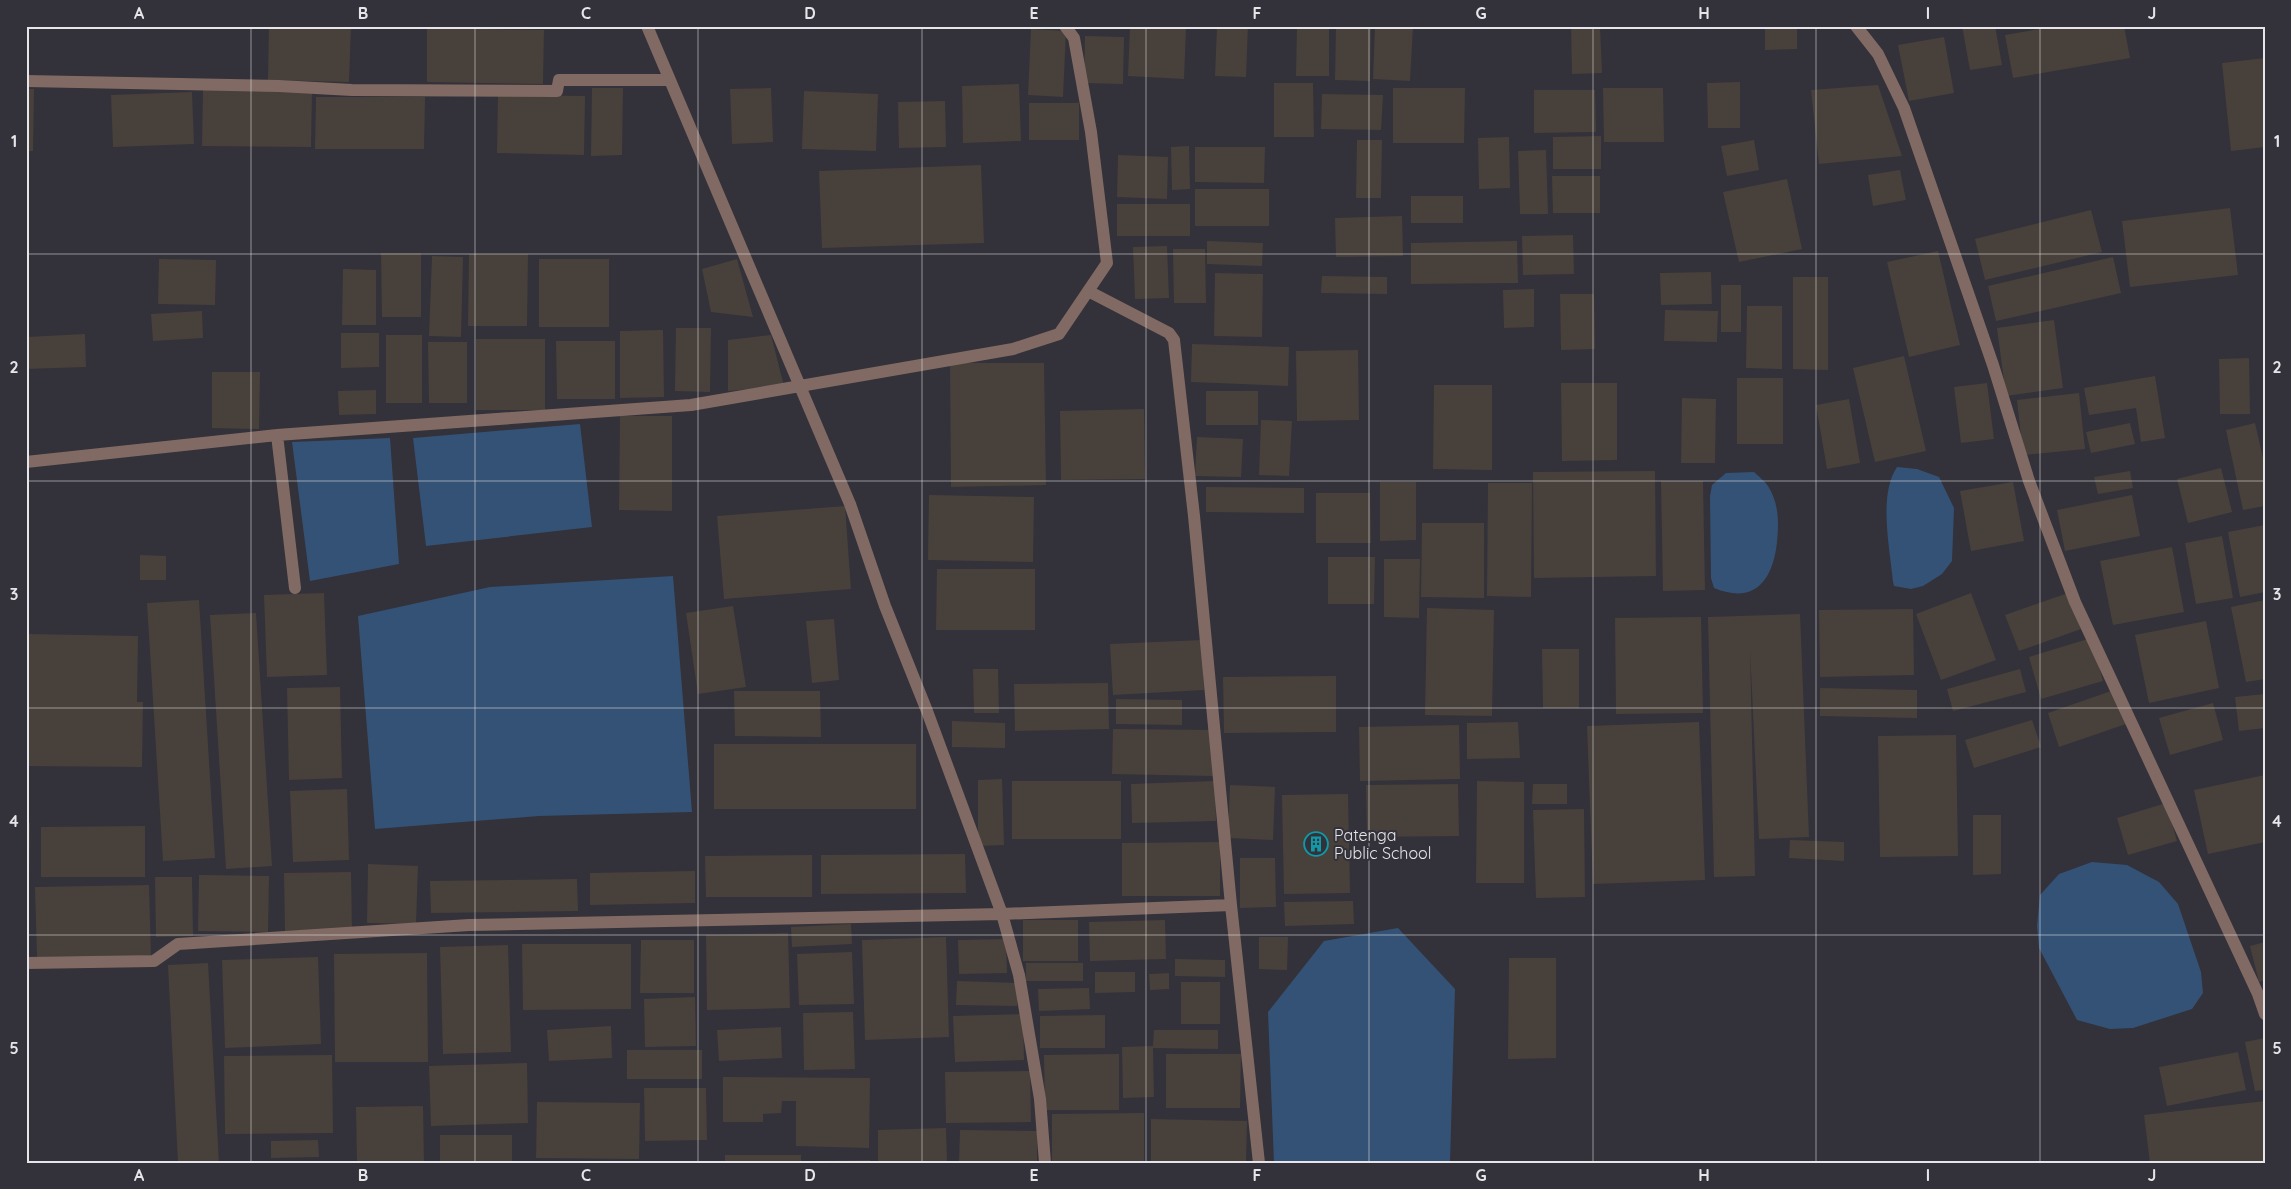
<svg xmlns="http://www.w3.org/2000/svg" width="2291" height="1189" viewBox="0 0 2291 1189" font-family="Quicksand,sans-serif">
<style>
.water{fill:#345275}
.building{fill:#48403b}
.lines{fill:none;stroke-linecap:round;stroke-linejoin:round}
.street{stroke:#816a63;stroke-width:12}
.grid{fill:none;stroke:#e6e5ea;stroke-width:1;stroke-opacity:0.55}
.labels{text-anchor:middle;stroke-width:4;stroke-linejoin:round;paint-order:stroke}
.poi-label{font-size:16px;fill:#e6e5ea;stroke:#333139;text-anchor:start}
.neatline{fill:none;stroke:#e6e5ea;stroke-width:2}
.grid-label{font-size:16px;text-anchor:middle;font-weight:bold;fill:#e6e5ea}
</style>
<rect width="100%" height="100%" fill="#333139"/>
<path class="water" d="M580,424L592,527L426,546L413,438Z
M390,438L399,564L310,581L292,442Z
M1897,467L1917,469L1939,477L1954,508L1952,561L1942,574L1923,586L1911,589L1894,586L1893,582C1890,549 1878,495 1897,467Z
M1754,472C1758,476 1765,481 1768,486C1779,503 1779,523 1777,542C1773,580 1755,605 1714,588L1711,578L1710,496L1712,485L1726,473Z
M673,576L692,812L539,816L375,829L358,616L490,587Z
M2092,862L2127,865L2159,882L2178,904L2201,972L2203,993L2192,1009L2133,1028L2110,1029L2077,1020L2039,948L2037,926L2040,895L2059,874Z
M1398,928L1455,989L1450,1163H1274L1268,1012L1324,941Z"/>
<path class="building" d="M269,26H351L349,82L268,80Z
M1130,26L1186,28L1184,79L1128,76Z
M1217,26H1248L1246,77L1215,76Z
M1297,26H1329V76H1296Z
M1336,26H1371L1370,81L1335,80Z
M1375,26H1413L1410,81L1373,79Z
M1571,26H1600L1602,73L1572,74Z
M1765,26H1797V49L1765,50Z
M1962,26H1995L2002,65L1970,70Z
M2057,26H2124L2130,58L2013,78L2005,35Z
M427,28L544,30L543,84L427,82Z
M1031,29L1066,31L1063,97L1028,95Z
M1085,36L1124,37L1123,84L1084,83Z
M1944,37L1954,93L1909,101L1898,45Z
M2265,58V147L2231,151L2222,63Z
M1740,82V128H1708L1707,83Z
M1274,83H1313L1314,137H1274Z
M1019,84L1021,141L963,143L962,86Z
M1878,85L1902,156L1819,164L1811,90Z
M203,88L312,90L311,147L202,146Z
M592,88H623L622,155L591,156Z
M771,88L773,142L732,144L730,89Z
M1393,88H1465L1464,143H1393Z
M1603,88H1663L1664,142H1604Z
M26,89H34L33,151H26Z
M1534,90H1595L1596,132L1534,133Z
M804,91L878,94L876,151L802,149Z
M192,92L194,144L113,147L111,95Z
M1322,94L1383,95L1381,130L1321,129Z
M498,95L585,96L584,155L497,153Z
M316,97H425L424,149H315Z
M945,101L946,147L899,148L898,102Z
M1029,103H1079V140H1029Z
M1601,136V169H1553V137Z
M1509,137L1510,188L1479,189L1478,138Z
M1357,140H1382L1381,198H1356Z
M1754,140L1759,170L1727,176L1721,146Z
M1189,146L1190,189L1172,190L1171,147Z
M1195,147H1265L1264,183L1195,182Z
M1546,150L1548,214H1520L1518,151Z
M1118,155L1168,157L1167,199L1117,197Z
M981,165L984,243L822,248L819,171Z
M1900,170L1906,200L1873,206L1868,175Z
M1552,176H1600V213H1553Z
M1787,179L1802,249L1739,262L1723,192Z
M1195,189H1269V226H1195Z
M1411,196H1463V223H1411Z
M1117,204H1190V236H1117Z
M2230,208L2238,275L2130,287L2122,221Z
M2091,210L2102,252L1985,280L1975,239Z
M1402,216L1403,256L1336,257L1335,218Z
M1573,235L1574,274L1523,275L1522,236Z
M1207,241L1263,243L1262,266L1207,264Z
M1517,241L1518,283L1411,284V243Z
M1167,246L1169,298L1135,299L1133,247Z
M1173,249H1205L1206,303H1174Z
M1938,251L1960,345L1909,357L1887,262Z
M381,253H421V317H382Z
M469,254H528L527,326H468Z
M432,256L463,257L461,337L429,336Z
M2113,257L2121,293L1996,321L1988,286Z
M159,259L216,260L215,305L158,304Z
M539,259H609V327H539Z
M737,259L753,317L711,312L702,269Z
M343,269L376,270V325H342Z
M1711,272L1712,304L1661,305L1660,273Z
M1215,273L1263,274L1262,337L1214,336Z
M1322,276L1387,277V294L1321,293Z
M1793,277H1828V370L1793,369Z
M1721,285H1741V332H1721Z
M1534,289V327L1504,328L1503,290Z
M1560,294H1594L1595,349L1561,350Z
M1747,306H1782V369L1746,368Z
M1665,310L1718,311L1717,342L1664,341Z
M202,311L203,338L153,341L151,314Z
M2054,320L2063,388L2006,396L1997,328Z
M676,328H711L710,392L675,391Z
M663,330L664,397L620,398V331Z
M341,333H379V367L341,368Z
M85,334L86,367L26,369V337Z
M386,335H422V403H386Z
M771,335L784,386L728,391V340Z
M476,339H545V410H476Z
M556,341H615V399H557Z
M428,342H467V403H429Z
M1192,344L1289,347L1288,386L1191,382Z
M1358,350L1359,420L1297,421L1296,351Z
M1904,356L1926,451L1875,462L1853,368Z
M2249,358L2250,414H2220L2219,359Z
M950,363H1044L1046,485L951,487Z
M212,372H260L259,429L212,428Z
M2155,376L2165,438L2141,442L2136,408L2089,415L2084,388Z
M1737,378H1783V444H1737Z
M1561,383H1617V460L1562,461Z
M1987,383L1994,439L1961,443L1954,387Z
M1434,385H1492V470L1433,469Z
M376,390V414L339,415L338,391Z
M1206,391H1258V425H1206Z
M2079,393L2085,449L2023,455L2017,400Z
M1682,398L1716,399L1715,463H1681Z
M1849,399L1860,463L1827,469L1816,405Z
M1144,409L1145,479L1061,480L1060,411Z
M620,416H672V511L619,510Z
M1261,420L1292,421L1289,476L1259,475Z
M2130,423L2135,444L2091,453L2086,432Z
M2255,423L2265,467V506L2243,510L2226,430Z
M1197,437L1243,439L1241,477L1195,476Z
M2221,468L2232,512L2188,523L2177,479Z
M1655,471L1656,576L1534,578L1533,472Z
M2130,471L2133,488L2098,494L2094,477Z
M1661,481H1703L1705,590L1663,591Z
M1380,482H1416V540L1380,541Z
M2013,482L2024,541L1971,551L1960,491Z
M1488,483H1532L1531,597L1487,596Z
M1206,487L1304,488V513L1206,512Z
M1316,493H1370L1371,543H1316Z
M929,495L1034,497L1033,562L928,560Z
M2132,495L2140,536L2065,551L2057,510Z
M845,506L851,589L724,599L717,516Z
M1422,523H1484V598L1421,597Z
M2265,525V592L2240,597L2228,532Z
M2222,536L2233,598L2196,604L2185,543Z
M2172,547L2184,612L2113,625L2100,561Z
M140,555L166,556V580H140Z
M1328,557H1375L1374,604H1328Z
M1384,559H1420L1419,618L1384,617Z
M937,569H1035V630H936Z
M324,593L327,675L267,677L264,595Z
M1971,593L1996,660L1941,680L1916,614Z
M2068,593L2081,629L2019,651L2005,615Z
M199,600L215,858L163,861L147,603Z
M2265,600V679L2246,682L2231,607Z
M733,606L746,687L698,694L686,613Z
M1427,608L1494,610L1492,716L1425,715Z
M1913,609L1914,675L1820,677L1819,610Z
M256,613L272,866L226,869L210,615Z
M1800,614L1809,837L1759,839L1750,649L1755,876L1714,877L1708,617Z
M1701,617L1703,713L1616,714L1615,618Z
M834,619L839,680L812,683L806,621Z
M2206,621L2219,688L2149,703L2135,635Z
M27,634L138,636L137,702H143L142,767L26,766Z
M2091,638L2103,681L2041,699L2029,657Z
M1202,640L1204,690L1113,695L1110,644Z
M1542,649H1579V708H1543Z
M973,669H998L999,713H974Z
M2020,669L2026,692L1953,711L1947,689Z
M1336,676V732L1224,733L1223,677Z
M1108,683L1109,729L1015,731L1014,684Z
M340,687L342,778L289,780L287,688Z
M1820,688L1917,690V718L1820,716Z
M2114,690L2126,724L2059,747L2048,713Z
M734,691H820L821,737L735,736Z
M2265,694V728L2239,731L2235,697Z
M1116,699L1182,700V725L1116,724Z
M2213,703L2223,740L2170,755L2159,718Z
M2032,720L2041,747L1974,768L1965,740Z
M952,721L1005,723V748L952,747Z
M1518,722L1520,758L1467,759V723Z
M1699,722L1705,880L1593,884L1587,726Z
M1459,725L1460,779L1360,781L1359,727Z
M1113,729L1213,730V776L1112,774Z
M1956,735L1958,856L1880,857L1878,736Z
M714,744H916V809H714Z
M2265,775V842L2208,854L2194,790Z
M1002,779L1004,845L978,846V780Z
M1012,781H1121V839H1012Z
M1215,781L1216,821L1132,823L1131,784Z
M1477,781L1524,782V883H1476Z
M1458,784L1459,836L1367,837L1366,785Z
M1533,784H1567V804H1532Z
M1230,785L1275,787L1273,840L1228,838Z
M347,789L349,860L293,862L290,791Z
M1348,794L1350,893L1284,894L1282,795Z
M2166,803L2177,841L2128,855L2117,818Z
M1584,809L1585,897L1536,898L1533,810Z
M1973,815H2001V874L1973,875Z
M26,823H30L29,885H26Z
M145,826V877H41V827Z
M1790,840L1844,842V861L1789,858Z
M1220,842V896H1122V843Z
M965,854L966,893L821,894V855Z
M812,855V897H706L705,856Z
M1240,858H1275L1276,907L1240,908Z
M368,864L418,866L416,924L367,923Z
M695,871V903L590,905V873Z
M351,872L352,929L285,931L284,873Z
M199,875L269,876L268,932L198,931Z
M155,877H192L193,936L156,937Z
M577,879L578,911L431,913L430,881Z
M149,885L151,955L37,957L35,887Z
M1353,901L1354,924L1285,926L1284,902Z
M1023,920H1078V961H1023Z
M1165,920L1166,959L1090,961L1089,922Z
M851,924L852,944L792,947L791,927Z
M788,933L790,1008L707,1010L706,935Z
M946,937L949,1037L865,1040L862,940Z
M1259,937H1288L1287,970L1259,969Z
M1006,939L1007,973L959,974L958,940Z
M641,940H694V993H640Z
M2265,942V980L2259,982L2250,946Z
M522,944H631V1009L523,1010Z
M508,945L511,1052L443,1054L440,947Z
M852,952L854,1004L799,1005L797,954Z
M427,953L428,1062H335L334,954Z
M318,957L321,1044L225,1048L222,960Z
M1509,958H1556V1058L1508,1059Z
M1175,959L1225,960V977L1175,976Z
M208,963L219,1163H178L168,965Z
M1026,963H1083V981H1026Z
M1095,972H1135V992L1095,993Z
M1169,973V989L1150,990L1149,974Z
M957,981L1018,983L1017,1006L956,1005Z
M1181,982H1220V1024H1181Z
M1089,988L1090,1009L1039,1011L1038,989Z
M695,997L696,1046L645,1047L644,999Z
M853,1012L855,1069L804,1070L803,1013Z
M1023,1014L1024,1060L955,1062L953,1016Z
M1105,1015V1048H1040V1016Z
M611,1026L612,1058L549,1061L547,1030Z
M781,1027L782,1058L719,1061L717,1030Z
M1154,1030H1218V1049L1153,1048L1154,1097L1123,1098L1122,1047L1153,1046Z
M2265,1038V1090L2255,1091L2245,1042Z
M627,1050H702V1079H627Z
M2238,1052L2246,1090L2167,1106L2159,1067Z
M1119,1054V1110H1045L1044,1055Z
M1166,1054H1241L1240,1108H1166Z
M332,1055L333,1133L225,1134L224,1056Z
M527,1063L528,1123L431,1126L429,1066Z
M1030,1071L1031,1122L946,1123L945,1072Z
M723,1077L870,1078L869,1148L796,1146V1101H782L781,1113L763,1114V1122H723Z
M644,1088H706L707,1140L645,1141Z
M2265,1101V1163H2150L2144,1115Z
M537,1102L640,1103L639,1159L536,1158Z
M423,1106L424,1163H357L356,1107Z
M1144,1113V1163H1052V1114Z
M1151,1119L1247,1121L1246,1163H1151Z
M946,1128L947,1163H878V1130Z
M960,1130L1037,1131V1163H959Z
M440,1135H512V1163H440Z
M318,1140L319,1157L271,1158V1141Z
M725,1155H801V1163H725Z
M870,1160V1163H808V1161Z"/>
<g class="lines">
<path class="street" d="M647,26L850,504L885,606L927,711L1002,914L1019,975L1040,1099L1045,1163
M1856,26L1878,54L1904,108L1993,365L2029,481L2075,602L2258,994L2265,1014
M26,81L279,86L352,90L557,91L559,80H670
M277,435L295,588
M26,462L277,435L691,405L1013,349L1059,334L1107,263L1091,132L1074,38L1065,26
M1231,905L1259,1163
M26,963L154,961L178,944L469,925L1002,914L1231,905L1194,516L1174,340L1169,333L1088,291"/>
</g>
<path class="grid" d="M251,26V1163M475,26V1163M698,26V1163M922,26V1163M1146,26V1163M1369,26V1163M1593,26V1163M1816,26V1163M2040,26V1163M26,254H2265M26,481H2265M26,708H2265M26,935H2265"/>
<defs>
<g id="building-ring" transform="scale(1.25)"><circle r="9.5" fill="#333139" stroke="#0f9aa8" stroke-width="1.5"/><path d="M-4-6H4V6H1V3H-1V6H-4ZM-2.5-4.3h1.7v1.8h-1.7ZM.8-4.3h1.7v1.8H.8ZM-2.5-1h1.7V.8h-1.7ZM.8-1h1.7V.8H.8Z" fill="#0f9aa8"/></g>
</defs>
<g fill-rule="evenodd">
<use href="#building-ring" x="1316" y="844"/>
</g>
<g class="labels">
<g class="poi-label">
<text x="1334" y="841">Patenga<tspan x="1334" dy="18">Public School</tspan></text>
</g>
</g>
<rect width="2291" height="1189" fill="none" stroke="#333139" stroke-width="55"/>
<rect x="28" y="28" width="2236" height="1134" class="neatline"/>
<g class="grid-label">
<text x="139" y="19">A</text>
<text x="363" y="19">B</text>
<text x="586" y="19">C</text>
<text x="810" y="19">D</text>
<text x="1034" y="19">E</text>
<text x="1257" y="19">F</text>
<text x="1481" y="19">G</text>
<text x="1704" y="19">H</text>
<text x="1928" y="19">I</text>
<text x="2152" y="19">J</text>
<text x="14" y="147">1</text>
<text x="2277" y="147">1</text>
<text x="14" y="373">2</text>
<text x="2277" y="373">2</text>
<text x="14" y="600">3</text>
<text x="2277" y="600">3</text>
<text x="14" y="827">4</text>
<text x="2277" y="827">4</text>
<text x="14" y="1054">5</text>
<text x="2277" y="1054">5</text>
<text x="139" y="1181">A</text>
<text x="363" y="1181">B</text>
<text x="586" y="1181">C</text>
<text x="810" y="1181">D</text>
<text x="1034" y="1181">E</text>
<text x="1257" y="1181">F</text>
<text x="1481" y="1181">G</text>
<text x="1704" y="1181">H</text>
<text x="1928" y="1181">I</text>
<text x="2152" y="1181">J</text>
</g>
</svg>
